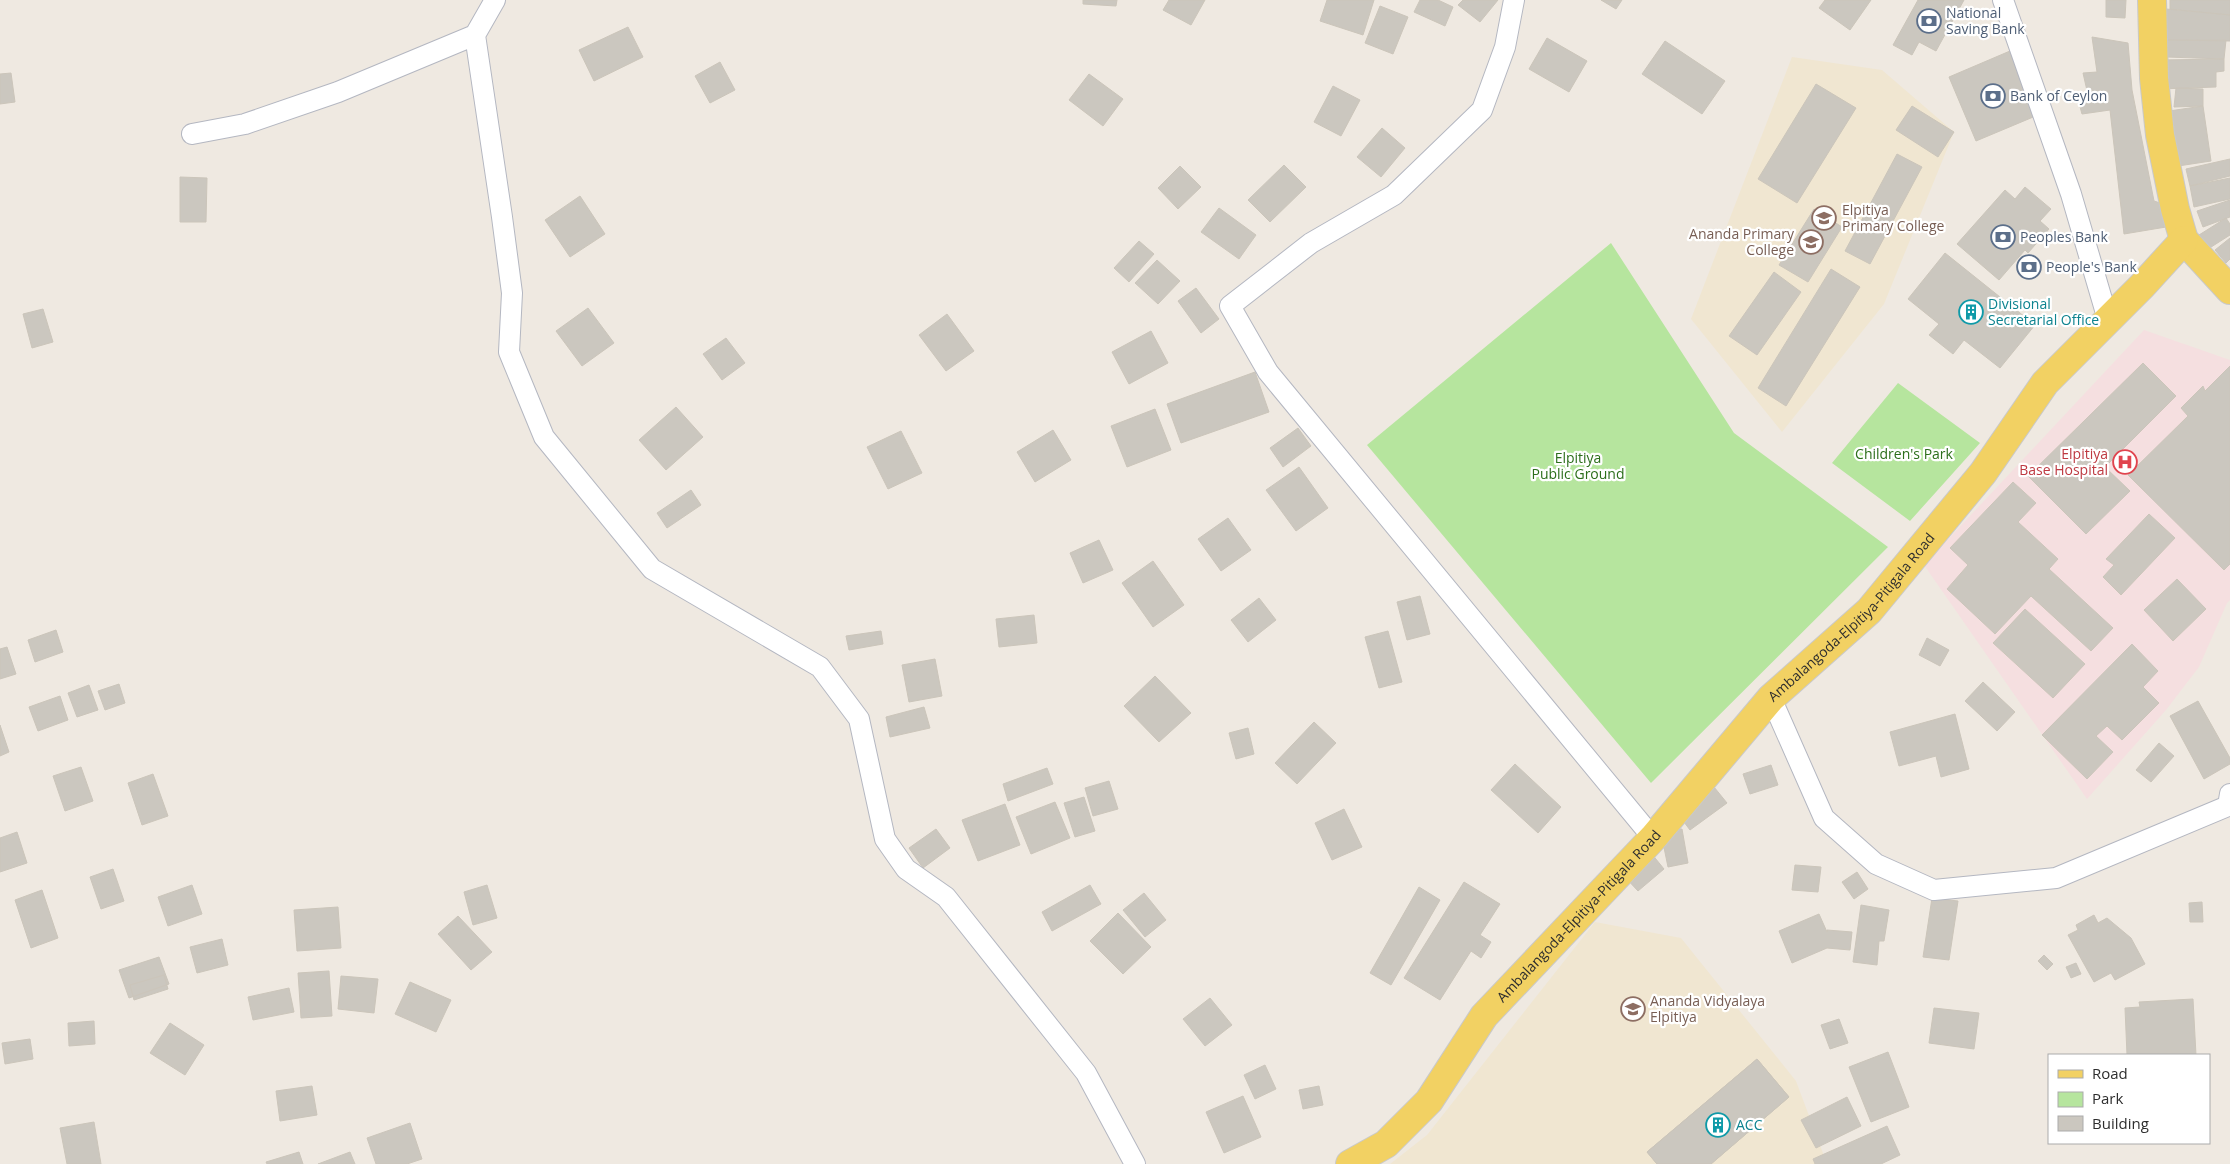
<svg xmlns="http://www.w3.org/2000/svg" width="2230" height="1164" viewBox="0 0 2230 1164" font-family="'Open Sans',sans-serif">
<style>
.education{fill:#f0e6d1}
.medical{fill:#f5dfe0}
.green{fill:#b6e59e}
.building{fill:#cbc7bf;stroke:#cbc5ba}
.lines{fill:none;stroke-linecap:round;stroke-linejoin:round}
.minor-casing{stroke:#b4b7c1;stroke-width:22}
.primary-casing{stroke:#c9c9c9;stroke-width:30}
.minor{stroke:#fff;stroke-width:20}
.primary{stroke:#f2d163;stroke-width:28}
.labels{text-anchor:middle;stroke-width:4.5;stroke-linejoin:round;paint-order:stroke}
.service-label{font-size:14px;fill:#4e5e75;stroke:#fff;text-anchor:start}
.education-label{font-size:14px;fill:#785e54;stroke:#fff;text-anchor:start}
.culture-label{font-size:14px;fill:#0d838f;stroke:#fff;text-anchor:start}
.park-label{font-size:14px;fill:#2c6e1b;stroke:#fff}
.health-label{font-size:14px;fill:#be3a42;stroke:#fff;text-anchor:end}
.street-label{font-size:14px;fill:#2e2e2e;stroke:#fff}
</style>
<rect width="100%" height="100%" fill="#efe9e1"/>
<path class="education" d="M1792,57L1882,70L1954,132L1884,304L1782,432L1691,319Z
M1595,922L1681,938L1796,1081L1827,1164H1390L1427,1135Z"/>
<path class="medical" d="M2144,330L2230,360V600L2227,603L2199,667L2166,710L2087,799L1924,565Z"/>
<path class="green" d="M1611,243L1734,433L1888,547L1651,783L1367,445Z
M1898,383L1980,443L1910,521L1832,463Z"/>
<path class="building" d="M1083,0H1117L1116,6L1083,4Z
M1169,0H1205L1191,25L1163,10Z
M1327,0H1374L1363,35L1320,21Z
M1420,0H1438L1453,7L1445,26L1414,12Z
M1463,0H1498L1480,22L1458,5Z
M1601,0H1622L1616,9Z
M1825,0H1871L1850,30L1819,8Z
M1918,0H1964L1936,51L1919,42L1912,55L1893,45Z
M2106,0H2126L2125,18L2106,17Z
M2170,0H2230V15L2170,9Z
M1380,6L1408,17L1393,54L1365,43Z
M2166,9L2230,15V41L2167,40Z
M628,27L643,57L594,81L579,50Z
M2092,37L2128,43L2132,90L2154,201L2160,203L2166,227L2124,234L2110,110L2082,114L2077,96L2088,95L2083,73L2097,72Z
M1547,38L1587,61L1569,92L1529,69Z
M2167,40H2226L2224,59L2167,57Z
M1665,41L1725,81L1702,114L1642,74Z
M2010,51L2038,115L1976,141L1949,77Z
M2224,59V71L2216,72V87L2159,89V60Z
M720,62L735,90L710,103L695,76Z
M11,73L15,102L0,104V74Z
M1089,74L1123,99L1103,126L1069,100Z
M1816,84L1856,108L1797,203L1758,179Z
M1333,86L1360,100L1341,136L1314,122Z
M2176,88L2203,89V106L2174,107Z
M1912,106L1954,132L1938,157L1896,130Z
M2203,106L2211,161L2178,166L2169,111Z
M1382,128L1405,148L1381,177L1357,157Z
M1897,154L1922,167L1870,264L1845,251Z
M2230,159V176L2190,186L2186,169Z
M1284,165L1306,187L1270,222L1248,200Z
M1180,166L1201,187L1178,209L1158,188Z
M180,177L207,178L206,222H180Z
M2230,178V199L2194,207L2190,186Z
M2025,187L2051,209L2040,221L2049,229L2028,253L2025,250L1999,280L1957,244L2005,190L2015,199Z
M580,196L605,234L570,257L545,220Z
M2230,200V217L2203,227L2197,211Z
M1219,208L1256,235L1239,259L1201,232Z
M1814,209L1842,227L1808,282L1779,265Z
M2226,218L2230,224V235L2208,249L2199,235Z
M2230,238V259L2226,263L2215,250Z
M1139,241L1154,254L1129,282L1114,268Z
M1945,253L2035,325L2000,368L1964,340L1953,354L1929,335L1939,324L1908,299Z
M1157,260L1180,281L1158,304L1135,283Z
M1831,269L1860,287L1786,406L1758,388Z
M1774,272L1801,292L1757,355L1729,336Z
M1196,288L1219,319L1201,333L1178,301Z
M588,308L614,343L582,366L556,331Z
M43,309L53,342L32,348L23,314Z
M947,314L974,351L946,371L919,335Z
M1151,331L1168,363L1129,384L1112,352Z
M726,338L745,363L722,380L703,354Z
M2143,363L2176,396L2105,467L2130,491L2086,534L2028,476Z
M2230,366V564L2224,570L2128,475L2188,416L2181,408L2203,386L2205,391Z
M1255,372L1269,412L1181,443L1167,404Z
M676,407L703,437L666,470L639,440Z
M1155,409L1171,450L1127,467L1111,426Z
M1298,428L1311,446L1283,467L1270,448Z
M1053,430L1071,460L1035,482L1017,452Z
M901,431L922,473L888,489L867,447Z
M1299,467L1328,508L1296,531L1266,490Z
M2013,482L2036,503L2018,522L2058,559L2049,569L2113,628L2091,651L2031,596L1995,634L1947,589L1968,565L1950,548Z
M691,490L701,505L667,528L657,513Z
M2149,514L2175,538L2121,595L2103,577L2114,565L2106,559Z
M1228,518L1251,550L1221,571L1198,539Z
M1099,540L1113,570L1083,583L1070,553Z
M1153,561L1184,605L1153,627L1122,583Z
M2177,579L2206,609L2173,641L2144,610Z
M1420,596L1430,634L1407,640L1397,602Z
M1259,598L1276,620L1248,642L1231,620Z
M2025,609L2085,664L2053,698L1993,643Z
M1034,615L1037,643L999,647L996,619Z
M56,630L63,652L35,662L28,640Z
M881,631L883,644L849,650L846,636Z
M1388,631L1402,682L1379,688L1365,637Z
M1927,638L1949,650L1940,666L1919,655Z
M2132,644L2158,671L2143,687L2159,703L2122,740L2107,726L2096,736L2113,752L2087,779L2042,735Z
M7,647L16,674L0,679V649Z
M935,659L942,696L909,702L902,665Z
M1155,676L1191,713L1159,742L1124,706Z
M1983,682L2015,712L1997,731L1965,701Z
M119,684L125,703L105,710L98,691Z
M89,685L98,710L77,717L68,693Z
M60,696L68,720L38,731L29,707Z
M2198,701L2230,758V764L2204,779L2170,716Z
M924,707L930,728L890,737L886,717Z
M1955,714L1969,769L1941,777L1936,756L1899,766L1890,732Z
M1314,722L1336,743L1297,784L1275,763Z
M0,725L9,752L0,756Z
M1248,728L1254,754L1236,759L1229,733Z
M2159,743L2174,756L2151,782L2136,770Z
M1515,764L1561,807L1538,833L1491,790Z
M1771,765L1778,785L1750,794L1743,774Z
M81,767L93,801L65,811L53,776Z
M1047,768L1053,784L1008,801L1003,784Z
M153,774L168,816L142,825L128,783Z
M1109,781L1118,809L1093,816L1085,788Z
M1714,787L1727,803L1690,830L1678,814Z
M1084,797L1095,831L1075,837L1064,803Z
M1055,802L1070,838L1031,854L1016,817Z
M1005,804L1020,845L978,861L962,820Z
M1344,809L1362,847L1332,860L1315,823Z
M936,829L950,848L923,868L909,848Z
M1682,829L1688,863L1668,867L1661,833Z
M17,832L27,863L0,872V838Z
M1651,853L1664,869L1638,891L1624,876Z
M1795,865L1821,867L1818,892L1792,890Z
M113,869L124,901L101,909L90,877Z
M1857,872L1868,889L1854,899L1842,882Z
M1464,882L1500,904L1480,935L1491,942L1481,958L1471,951L1440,1000L1404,978Z
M192,885L202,914L168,926L158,897Z
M487,885L497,918L473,925L464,892Z
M1090,885L1101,904L1052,931L1042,912Z
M1419,887L1440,900L1391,985L1370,973Z
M42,890L58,938L31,948L15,900Z
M1144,893L1166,920L1145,937L1123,910Z
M1932,898L1958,901L1949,960L1923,957Z
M2202,902L2203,922H2190L2189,903Z
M1861,905L1889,910L1884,941H1879L1877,965L1853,962Z
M338,907L341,948L297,951L294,910Z
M1118,913L1151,947L1123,974L1090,941Z
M1819,914L1827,932V930L1852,932L1850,950L1827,948L1792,963L1779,931Z
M2094,915L2098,923L2107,918L2131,938L2145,964L2115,980L2111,973L2094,982L2068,935L2078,930L2076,925Z
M458,916L492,952L471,970L438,934Z
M222,939L228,965L197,973L190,947Z
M2044,955L2053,964L2047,970L2038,961Z
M159,957L169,984L129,998L119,970Z
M2076,963L2081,974L2071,978L2066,967Z
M329,971L332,1016L301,1018L298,973Z
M164,975L168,989L134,1000L130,985Z
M341,976L378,979L374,1013L338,1009Z
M410,982L451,1000L436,1032L395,1014Z
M289,988L294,1012L253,1020L248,997Z
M1210,998L1232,1025L1205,1046L1183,1019Z
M2193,999L2196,1055H2127L2125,1008L2140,1007L2139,1002Z
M1934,1008L1979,1013L1974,1049L1929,1043Z
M1839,1019L1848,1043L1830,1049L1821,1025Z
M94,1021L95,1044L69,1046L68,1023Z
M170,1023L204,1045L185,1075L150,1053Z
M30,1039L33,1059L5,1064L2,1043Z
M1888,1052L1909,1107L1871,1122L1849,1067Z
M1757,1059L1789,1097L1711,1164H1657L1647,1152Z
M1757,1059L1789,1097L1711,1164H1657L1647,1152Z
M1265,1065L1276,1089L1255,1099L1244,1075Z
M312,1086L317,1115L280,1121L276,1091Z
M1319,1086L1323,1105L1303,1109L1299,1090Z
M1243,1096L1261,1137L1224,1153L1206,1112Z
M1847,1097L1861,1126L1816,1148L1801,1120Z
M94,1122L101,1164H67L60,1128Z
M410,1123L422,1159L407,1164H376L367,1138Z
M1887,1126L1900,1155L1881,1164H1815L1813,1159Z
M299,1152L303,1164H267L266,1162Z
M350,1152L355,1164H318Z"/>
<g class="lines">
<g class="minor-casing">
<path id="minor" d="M1514,0L1505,47L1482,110L1394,195L1311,243L1230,306L1268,372L1653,838
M2003,0L2071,194L2108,320
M475,35L502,217L512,293L509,352L544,437L652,569L820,667L859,719L885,839L906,869L946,897L1086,1073L1135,1164
M192,134L245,124L338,92L475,35L495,0
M1771,698L1824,818L1876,864L1934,890L2056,878L2228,806L2230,794"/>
</g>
<g class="primary-casing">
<g id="primary">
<path d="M2152,0L2154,78L2160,135L2175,209L2184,240L2230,290"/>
<path id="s1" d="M1350,1164L1386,1144L1429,1101L1484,1016L1653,838L1771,698L1869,611L1983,473L2045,383L2142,286L2184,240"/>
</g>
</g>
<use href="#minor" class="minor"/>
<use href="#primary" class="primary"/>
</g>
<defs>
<g id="bank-ring" transform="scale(1.25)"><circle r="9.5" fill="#fff" stroke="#5c6f8a" stroke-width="1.5"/><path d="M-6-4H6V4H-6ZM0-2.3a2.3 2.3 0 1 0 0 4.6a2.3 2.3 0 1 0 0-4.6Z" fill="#5c6f8a"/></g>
<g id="school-ring" transform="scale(1.25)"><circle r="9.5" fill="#fff" stroke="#8d6e63" stroke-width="1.5"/><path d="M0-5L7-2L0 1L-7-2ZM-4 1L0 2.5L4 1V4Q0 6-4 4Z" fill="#8d6e63"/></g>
<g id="building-ring" transform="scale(1.25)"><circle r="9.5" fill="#fff" stroke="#0f9aa8" stroke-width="1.5"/><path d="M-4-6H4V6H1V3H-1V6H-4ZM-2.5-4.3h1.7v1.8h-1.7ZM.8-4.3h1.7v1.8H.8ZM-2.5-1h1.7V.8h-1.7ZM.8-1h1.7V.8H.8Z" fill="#0f9aa8"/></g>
<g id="hospital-ring" transform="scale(1.25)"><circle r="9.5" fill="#fff" stroke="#e0444e" stroke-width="1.5"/><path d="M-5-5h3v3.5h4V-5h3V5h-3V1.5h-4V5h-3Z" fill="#e0444e"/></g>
</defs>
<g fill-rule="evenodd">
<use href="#bank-ring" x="1929" y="21"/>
<use href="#bank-ring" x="1993" y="96"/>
<use href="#school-ring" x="1824" y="218"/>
<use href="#bank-ring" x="2003" y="237"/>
<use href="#school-ring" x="1811" y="242"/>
<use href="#bank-ring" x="2029" y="267"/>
<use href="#building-ring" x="1971" y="312"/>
<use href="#hospital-ring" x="2125" y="462"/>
<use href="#school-ring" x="1633" y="1009"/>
<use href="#building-ring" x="1718" y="1125"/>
</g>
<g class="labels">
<g class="service-label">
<text x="1946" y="18">National<tspan x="1946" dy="16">Saving Bank</tspan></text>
<text x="2010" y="101">Bank of Ceylon</text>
<text x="2020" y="242">Peoples Bank</text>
<text x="2046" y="272">People's Bank</text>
</g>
<g class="education-label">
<text x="1842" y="215">Elpitiya<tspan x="1842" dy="16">Primary College</tspan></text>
<text x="1794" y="239" text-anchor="end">Ananda Primary<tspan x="1794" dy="16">College</tspan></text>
<text x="1650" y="1006">Ananda Vidyalaya<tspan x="1650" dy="16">Elpitiya</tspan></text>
</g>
<g class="culture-label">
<text x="1988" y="309">Divisional<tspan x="1988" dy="16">Secretarial Office</tspan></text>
<text x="1736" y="1130">ACC</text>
</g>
<g class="park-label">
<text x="1904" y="459">Children's Park</text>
<text x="1578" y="463">Elpitiya<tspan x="1578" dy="16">Public Ground</tspan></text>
</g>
<g class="health-label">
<text x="2108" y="459">Elpitiya<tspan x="2108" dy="16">Base Hospital</tspan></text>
</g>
<g class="street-label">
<text dy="5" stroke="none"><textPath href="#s1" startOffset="746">Ambalangoda-Elpitiya-Pitigala Road</textPath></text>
<text dy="5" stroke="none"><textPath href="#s1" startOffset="341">Ambalangoda-Elpitiya-Pitigala Road</textPath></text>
</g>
</g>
<rect x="2048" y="1054" width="162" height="90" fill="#ffffff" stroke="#ababab"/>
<rect x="2058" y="1070" width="25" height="8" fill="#f2d163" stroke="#ababab"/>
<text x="2092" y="1079" font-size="15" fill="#2e2e2e">Road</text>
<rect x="2058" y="1092" width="25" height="15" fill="#b6e59e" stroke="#ababab"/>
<text x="2092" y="1104" font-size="15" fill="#2e2e2e">Park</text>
<rect x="2058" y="1116" width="25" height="15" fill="#cbc7bf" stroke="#ababab"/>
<text x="2092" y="1129" font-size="15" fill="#2e2e2e">Building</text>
</svg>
